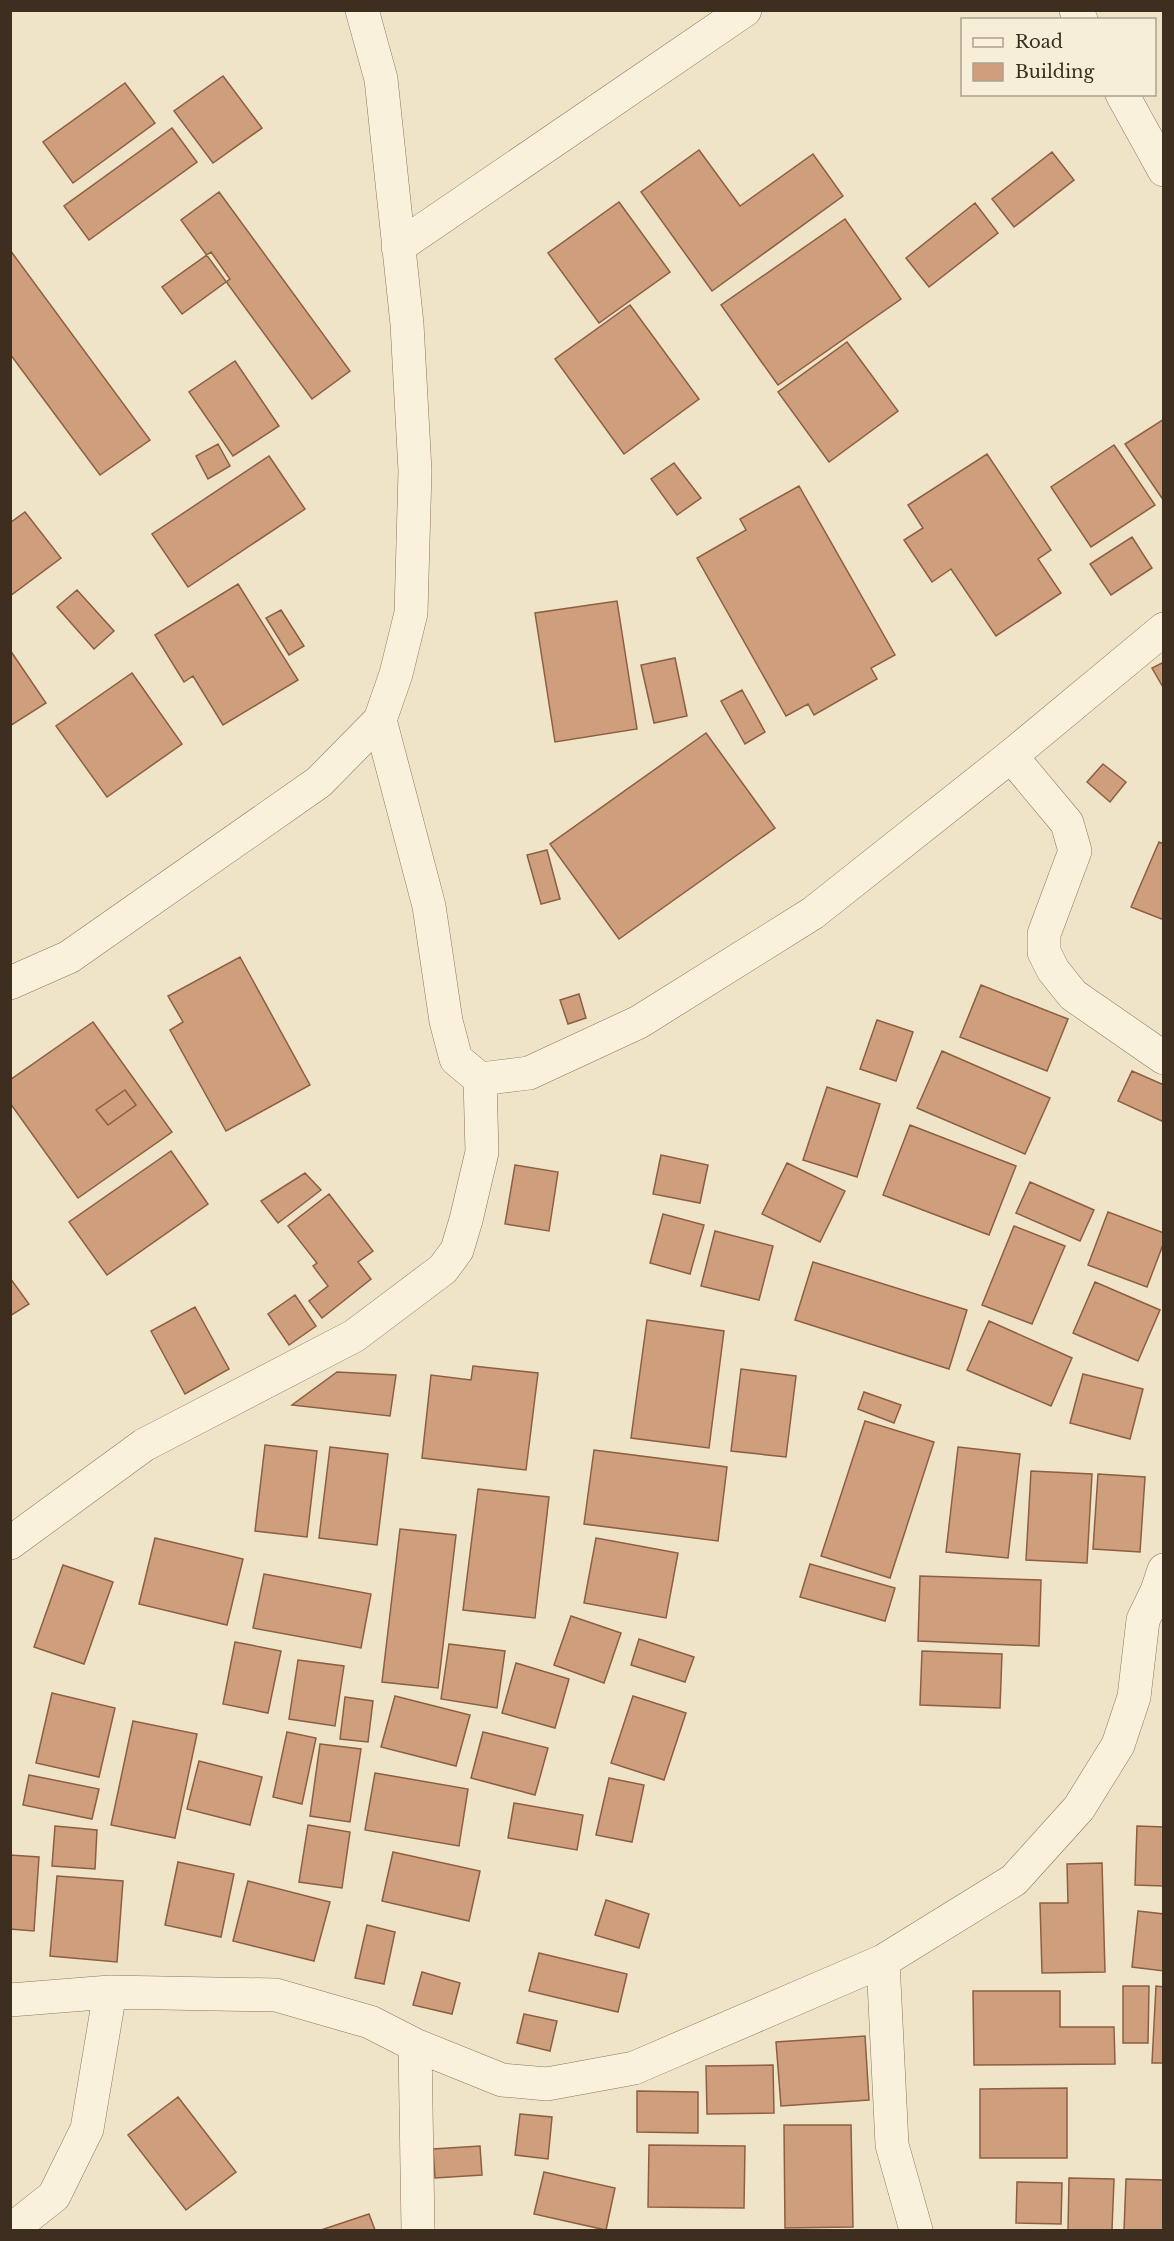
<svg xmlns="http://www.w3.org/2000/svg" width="1174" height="2241" viewBox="0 0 1174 2241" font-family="'Libre Baskerville',serif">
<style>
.building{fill:#cf9f7d;stroke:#8d5f41;stroke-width:1.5;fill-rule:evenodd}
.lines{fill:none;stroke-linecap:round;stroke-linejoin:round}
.street-casing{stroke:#8d765c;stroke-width:34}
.street{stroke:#faf1dc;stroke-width:33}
</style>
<rect width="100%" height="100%" fill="#f0e4c8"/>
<path class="building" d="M223,76L262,128L213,163L174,111Z
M125,83L155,123L73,183L43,142Z
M172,128L197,162L89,240L64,206Z
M699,150L740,206L813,154L843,196L712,291L641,192Z
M1052,152L1074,180L1014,227L992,199Z
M219,192L350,371L312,399L181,220Z
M619,202L670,272L599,323L548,253Z
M975,203L998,233L929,287L906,258Z
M845,219L901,299L778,385L721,305Z
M10,250L150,440L100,475L10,354Z
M211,252L230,279L182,314L162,287Z
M630,305L699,399L624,454L555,359Z
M847,342L898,411L829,462L778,392Z
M235,361L279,426L233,456L189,392Z
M1164,419V501L1125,444Z
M218,444L230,466L208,479L196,456Z
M1114,445L1155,505L1091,547L1051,487Z
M987,454L1051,550L1038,559L1061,593L996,636L951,569L932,582L904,540L923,528L908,505Z
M269,456L305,509L188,587L152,534Z
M674,463L701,498L677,515L651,479Z
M799,486L895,655L871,668L877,679L814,715L808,704L786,716L697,558L746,530L740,519Z
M25,512L61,558L10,596V523Z
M1132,537L1152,568L1111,595L1090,564Z
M238,584L298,680L223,725L193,676L184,682L155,635Z
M77,590L114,631L94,649L57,607Z
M617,601L637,729L555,742L535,613Z
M281,610L304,646L289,655L266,618Z
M10,650L46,703L10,726Z
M675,658L687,716L654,723L641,665Z
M1164,662V689L1152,668Z
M132,673L182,744L107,797L56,726Z
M742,690L765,732L745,744L721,701Z
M706,733L775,828L619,939L550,844Z
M1103,764L1126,782L1110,802L1087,782Z
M1159,842L1164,844V920L1131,907Z
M547,850L560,899L541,904L527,855Z
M240,957L310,1085L226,1131L170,1030L183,1022L168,996Z
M981,985L1068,1019L1047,1071L960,1037Z
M579,994L586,1018L568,1024L560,1000Z
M877,1020L913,1032L896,1081L860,1069Z
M93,1022L172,1132L78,1198L10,1103V1080ZM125,1090L136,1105L108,1125L96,1110Z
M942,1051L1050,1098L1025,1154L917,1108Z
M1132,1071L1164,1085V1122L1118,1101Z
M827,1087L880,1104L857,1177L803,1160Z
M125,1090L136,1105L108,1125L96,1110Z
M910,1125L1016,1166L989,1235L883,1195Z
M171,1151L208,1204L107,1275L69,1222Z
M661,1155L708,1165L700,1203L653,1194Z
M787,1163L845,1191L820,1242L762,1214Z
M515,1165L558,1172L549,1231L505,1224Z
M305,1173L321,1190L278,1223L261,1201Z
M1030,1182L1094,1210L1080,1241L1016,1213Z
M329,1194L373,1251L358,1262L371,1279L322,1318L309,1301L328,1286L313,1266L317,1263L288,1226Z
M1108,1212L1164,1233V1242L1147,1287L1088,1265Z
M663,1214L704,1225L690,1274L650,1263Z
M1014,1226L1065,1246L1032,1324L982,1305Z
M715,1231L773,1246L759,1300L701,1286Z
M813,1262L967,1310L949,1369L795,1320Z
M10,1278L29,1304L10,1316Z
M1095,1282L1160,1310L1138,1361L1073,1333Z
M295,1295L316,1326L289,1345L268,1314Z
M195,1307L229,1369L185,1394L151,1331Z
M647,1320L724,1331L709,1448L631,1438Z
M989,1321L1072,1358L1051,1406L967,1370Z
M473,1366L538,1373L526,1470L422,1458L431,1375L471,1380Z
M741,1369L796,1376L786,1457L731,1451Z
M337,1372L396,1375L390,1416L292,1405Z
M1083,1374L1143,1389L1130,1439L1070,1423Z
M864,1392L901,1405L894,1423L858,1409Z
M865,1421L934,1442L890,1578L821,1556Z
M265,1445L317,1451L307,1537L255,1531Z
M330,1447L388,1454L377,1545L319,1538Z
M958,1447L1020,1454L1008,1558L946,1552Z
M594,1450L727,1467L718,1541L584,1524Z
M1031,1471L1092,1474L1087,1563L1026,1560Z
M1098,1474L1145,1477L1140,1552L1093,1549Z
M478,1489L549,1497L535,1618L463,1610Z
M400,1529L456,1535L438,1688L382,1682Z
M155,1538L243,1559L227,1625L139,1604Z
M596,1538L678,1553L666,1618L584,1603Z
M810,1564L895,1588L885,1621L800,1597Z
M63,1565L113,1582L84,1664L34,1647Z
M264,1574L371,1594L361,1648L253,1628Z
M920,1576L1041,1580L1039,1646L918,1641Z
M571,1616L621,1633L604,1683L554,1665Z
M639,1639L694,1657L685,1682L631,1665Z
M235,1642L281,1651L268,1713L223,1704Z
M449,1644L505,1651L497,1708L441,1699Z
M922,1651L1002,1654L1000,1708L920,1705Z
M298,1660L344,1666L335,1726L289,1719Z
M516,1663L569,1679L555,1728L502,1713Z
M52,1693L115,1708L99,1777L36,1763Z
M395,1696L470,1715L456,1766L381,1747Z
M633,1696L686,1713L664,1780L611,1763Z
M345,1697L373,1701L368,1742L340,1739Z
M133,1721L197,1734L175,1838L111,1825Z
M287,1732L316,1738L302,1804L273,1797Z
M483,1732L548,1748L535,1795L471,1778Z
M320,1744L361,1749L350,1822L310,1816Z
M199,1761L262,1777L250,1825L187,1809Z
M375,1773L468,1789L459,1846L365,1830Z
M29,1775L99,1789L92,1819L23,1805Z
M609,1778L644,1785L632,1842L596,1835Z
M514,1803L583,1815L577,1850L508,1838Z
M308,1825L350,1832L342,1888L299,1882Z
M55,1826L97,1830L95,1869L52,1866Z
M1137,1826L1164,1827V1886L1135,1885Z
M393,1852L480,1871L469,1921L382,1901Z
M10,1855L39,1857L34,1931L10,1929Z
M178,1862L234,1874L221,1937L165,1925Z
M1102,1863L1105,1972L1042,1973L1040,1903H1068L1067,1864Z
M57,1876L123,1881L117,1962L50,1956Z
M248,1881L330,1902L314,1961L233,1941Z
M606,1900L649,1914L639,1948L595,1935Z
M1138,1911L1164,1914V1971L1132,1967Z
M367,1925L395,1932L384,1984L355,1978Z
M539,1953L627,1974L618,2012L529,1991Z
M422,1972L460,1983L452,2014L413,2005Z
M1123,1986H1149L1148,2043H1123Z
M1156,1986L1164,1987V2063H1152Z
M973,1991H1060V2027H1114L1115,2064L974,2065Z
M524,2014L557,2021L550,2051L517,2043Z
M865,2036L869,2100L781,2106L776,2042Z
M773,2065L774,2113L707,2114L706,2066Z
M1067,2088V2158H980V2089Z
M637,2091L698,2092V2133L637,2132Z
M178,2097L236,2172L186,2210L128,2135Z
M520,2114L552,2117L548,2159L515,2155Z
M784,2125H851L853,2227L785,2228Z
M649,2145L745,2146L744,2208L648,2207Z
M480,2146L482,2175L435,2178L433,2149Z
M544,2172L615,2188L606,2230L534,2214Z
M1069,2178L1114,2179L1112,2230H1068Z
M1126,2179L1164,2180V2230H1124Z
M1017,2182L1062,2183L1061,2224L1016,2223Z
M369,2214L375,2230H321Z"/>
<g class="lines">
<g class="street-casing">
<path id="street" d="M1076,10L1081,20
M1122,94L1164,170
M398,247L745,10
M380,720L429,906L446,1021L456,1059L480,1079L529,1073L639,1022L813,913L1011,756L1164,629
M1011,756L1067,823L1075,851L1044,934V952L1053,970L1073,995L1164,1058
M10,983L69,957L319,782L380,720L396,674L411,613L415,471L407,324L381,79L362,10
M10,1543L144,1445L354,1336L443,1269L457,1250L466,1220L482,1152L480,1079
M883,1961L892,2145L916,2230
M10,2000L110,1992L276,1995L370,2022L415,2045L502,2080L547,2084L634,2068L883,1961L1014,1880L1079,1808L1118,1745L1134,1697L1143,1620L1157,1591L1164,1570
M415,2045L418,2230
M11,2230L54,2196L87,2129L110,1992"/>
</g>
<use href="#street" class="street"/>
</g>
<rect width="1174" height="2241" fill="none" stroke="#3d2e20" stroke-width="24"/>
<rect x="961" y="18" width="195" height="78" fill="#f7eed8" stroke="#ada18e" stroke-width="1.5"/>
<rect x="973" y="38" width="30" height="9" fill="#faf1dc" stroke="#ada18e" stroke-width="1.5"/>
<text x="1015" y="48" font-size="18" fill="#3d2e20">Road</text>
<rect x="973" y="63" width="30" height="18" fill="#cf9f7d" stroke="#ada18e" stroke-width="1.5"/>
<text x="1015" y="78" font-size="18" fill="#3d2e20">Building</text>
</svg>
